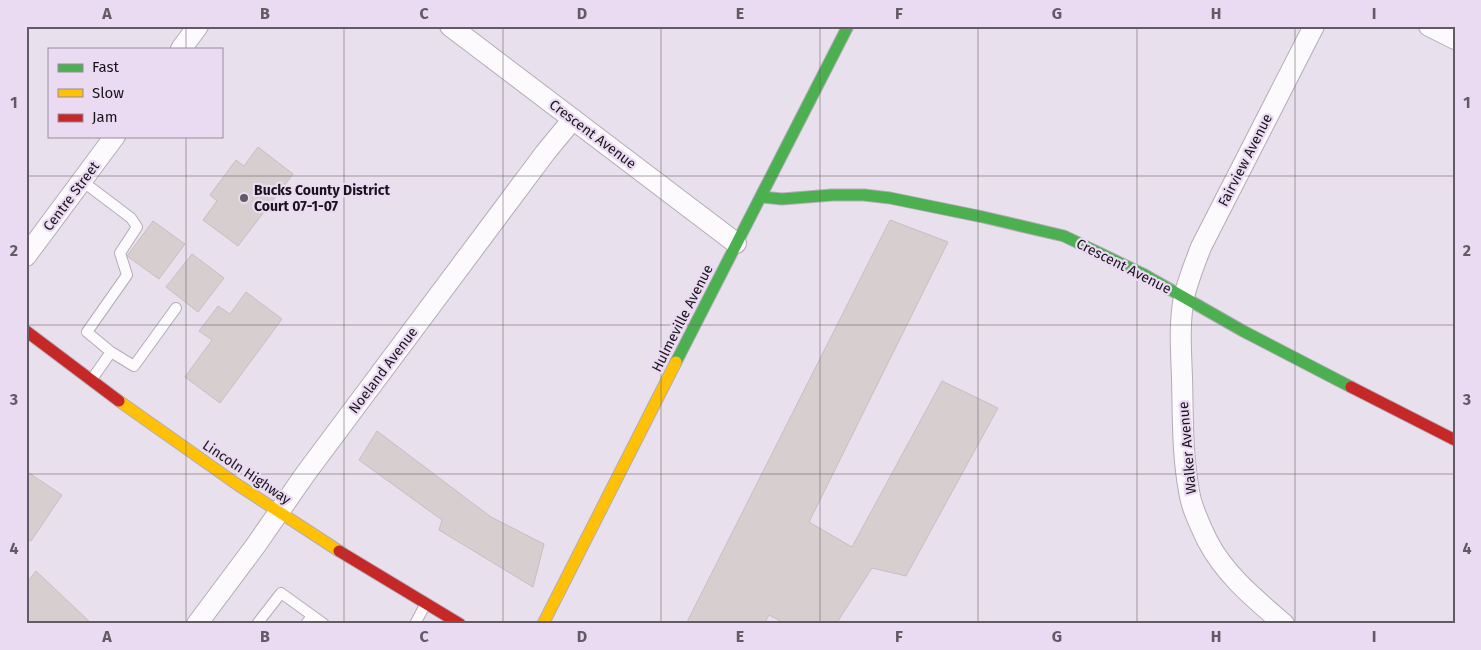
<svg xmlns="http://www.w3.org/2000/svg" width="1481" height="650" viewBox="0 0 1481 650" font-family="'Fira Sans',sans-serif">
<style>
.building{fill:#d7ced0;stroke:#c6bec1}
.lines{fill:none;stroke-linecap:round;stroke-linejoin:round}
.lane-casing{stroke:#b3acb7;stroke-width:12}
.street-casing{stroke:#b3acb7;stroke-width:22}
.fast-casing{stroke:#b3acb7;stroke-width:13}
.slow-casing{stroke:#b3acb7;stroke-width:13}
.jam-casing{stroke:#b3acb7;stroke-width:13}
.lane{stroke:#fcfafc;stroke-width:10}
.street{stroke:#fcfafc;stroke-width:20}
.fast{stroke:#4caf50;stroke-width:11}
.slow{stroke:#ffc107;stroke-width:11}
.jam{stroke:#c62828;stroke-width:11}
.grid{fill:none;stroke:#625b65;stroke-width:1;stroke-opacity:0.55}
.poi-dot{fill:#625b65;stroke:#ebdbf2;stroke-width:2}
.labels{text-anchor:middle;stroke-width:4.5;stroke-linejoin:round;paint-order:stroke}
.street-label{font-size:14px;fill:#19141c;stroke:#ebdbf2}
.poi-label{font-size:14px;font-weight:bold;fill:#19141c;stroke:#ebdbf2;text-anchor:start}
.neatline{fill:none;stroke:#625b65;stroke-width:2}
.grid-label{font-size:16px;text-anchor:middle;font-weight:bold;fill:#625b65}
</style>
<rect width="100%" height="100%" fill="#e9e0ed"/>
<path class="building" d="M258,147L293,174L238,246L203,220L217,201L210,195L236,160L244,166Z
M890,220L948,242L809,522L852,547L942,381L998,408L906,576L872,568L836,624H786L769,615L764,624H686Z
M153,221L185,244L159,279L127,256Z
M192,254L224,278L198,312L166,287Z
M246,292L282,319L220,403L185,377L212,340L199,331L218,306L230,314Z
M377,431L491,517L544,544L533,587L439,530L442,520L359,460Z
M26,471L62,495L31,541L26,538Z
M36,571L92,624H26V584Z"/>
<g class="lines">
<g class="lane-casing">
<path id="lane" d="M82,181L131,218L137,227L120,253L127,275L87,332L111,352L92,379
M111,352L134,366L176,308
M257,624L281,593L324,624
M306,624L312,616
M415,624L425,605"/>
</g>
<g class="street-casing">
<path id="street" d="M450,26L736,243
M1429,26L1455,39
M181,49L198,26
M26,256L115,136
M197,624L256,545L306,473L545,153L573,119
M1284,624C1255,599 1225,575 1207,540C1200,525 1191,507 1189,491C1182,453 1183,415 1182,377C1181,351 1179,323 1184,297C1188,280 1195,263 1201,247L1314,26"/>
</g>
<g class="fast-casing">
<path id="fast" d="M761,197L782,199L832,195H864L890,198L983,217L1064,236L1143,274L1243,331L1351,387
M676,362L848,26"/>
</g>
<g class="slow-casing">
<path id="slow" d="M119,401L238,485L339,551
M543,624L676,362"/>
</g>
<g class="jam-casing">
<path id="jam" d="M26,331L119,401
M1351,387L1455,440
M339,551L460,624"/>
</g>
<use href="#lane" class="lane"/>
<use href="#street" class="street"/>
<use href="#fast" class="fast"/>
<use href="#slow" class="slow"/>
<use href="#jam" class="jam"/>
</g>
<path class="grid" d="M186,26V49M344,26V624M503,26V624M661,26V624M820,26V624M978,26V624M1137,26V624M1295,26V624M186,136V624M26,176H1455M26,325H1455M26,474H1455"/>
<circle class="poi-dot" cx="244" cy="198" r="5"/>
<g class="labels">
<g class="street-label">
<text transform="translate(593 134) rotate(37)" y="5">Crescent Avenue</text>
<text transform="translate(1245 160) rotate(-63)" y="5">Fairview Avenue</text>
<text transform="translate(71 196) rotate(-53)" y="5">Centre Street</text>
<text transform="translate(1124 266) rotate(27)" y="5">Crescent Avenue</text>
<text transform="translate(682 318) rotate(-63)" y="5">Hulmeville Avenue</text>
<text transform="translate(383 370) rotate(-53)" y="5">Noeland Avenue</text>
<text transform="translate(1187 448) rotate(-95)" y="5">Walker Avenue</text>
<text transform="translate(247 472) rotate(34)" y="5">Lincoln Highway</text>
</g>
<g class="poi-label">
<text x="254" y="195">Bucks County District<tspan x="254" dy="16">Court 07-1-07</tspan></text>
</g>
</g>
<rect width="1481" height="650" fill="none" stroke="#ebdbf2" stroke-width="55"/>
<rect x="48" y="48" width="175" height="90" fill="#ebdbf2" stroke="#978b9c"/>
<rect x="58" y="64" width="25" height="8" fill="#4caf50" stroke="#978b9c"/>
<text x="92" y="72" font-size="15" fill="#19141c">Fast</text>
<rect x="58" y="89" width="25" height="8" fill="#ffc107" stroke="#978b9c"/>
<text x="92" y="98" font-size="15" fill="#19141c">Slow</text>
<rect x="58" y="114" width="25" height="8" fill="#c62828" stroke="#978b9c"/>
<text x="92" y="122" font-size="15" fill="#19141c">Jam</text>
<rect x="28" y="28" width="1426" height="594" class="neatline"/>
<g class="grid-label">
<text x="107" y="19">A</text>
<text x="265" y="19">B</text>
<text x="424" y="19">C</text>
<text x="582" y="19">D</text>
<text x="740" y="19">E</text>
<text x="899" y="19">F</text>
<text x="1057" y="19">G</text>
<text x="1216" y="19">H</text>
<text x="1374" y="19">I</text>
<text x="14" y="108">1</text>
<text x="1467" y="108">1</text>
<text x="14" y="256">2</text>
<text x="1467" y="256">2</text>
<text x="14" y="405">3</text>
<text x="1467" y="405">3</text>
<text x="14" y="554">4</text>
<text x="1467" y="554">4</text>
<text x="107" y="642">A</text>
<text x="265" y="642">B</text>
<text x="424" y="642">C</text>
<text x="582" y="642">D</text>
<text x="740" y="642">E</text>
<text x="899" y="642">F</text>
<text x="1057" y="642">G</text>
<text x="1216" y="642">H</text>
<text x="1374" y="642">I</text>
</g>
</svg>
